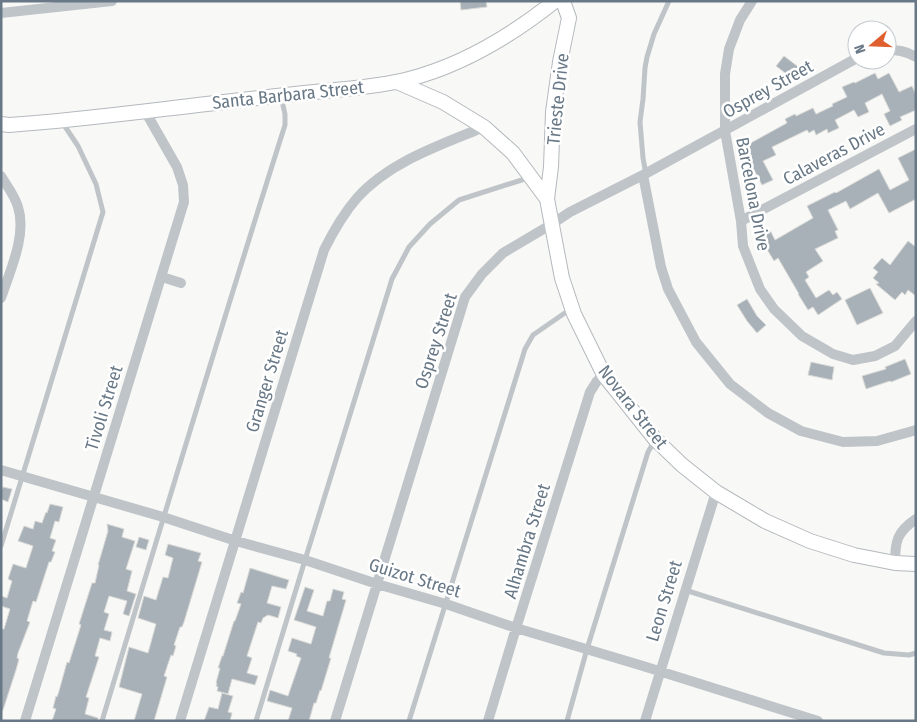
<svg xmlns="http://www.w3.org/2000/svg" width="917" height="722" viewBox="0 0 917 722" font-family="'Fira Sans Condensed',sans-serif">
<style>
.building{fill:#a8b1b7;stroke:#dadad8}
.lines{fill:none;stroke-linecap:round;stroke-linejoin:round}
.secondary-casing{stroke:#b4b9be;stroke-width:16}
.lane{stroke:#bfc4c8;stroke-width:5}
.street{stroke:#bfc4c8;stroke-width:10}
.secondary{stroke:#fff;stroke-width:14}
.labels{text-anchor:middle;stroke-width:5;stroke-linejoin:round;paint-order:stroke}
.street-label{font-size:18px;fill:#687886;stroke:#fff}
</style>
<rect width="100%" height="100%" fill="#f8f8f6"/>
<path class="building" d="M460,1H486L487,7L461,10Z
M784,56L801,69L793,79L776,66Z
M875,73L878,79L889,73L899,92L912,86L916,95V110L900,117L902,120L890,126L884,114L890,111L882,94L865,103L869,112L858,117L854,110L835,120L839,128L828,133L827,129L816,135L814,130L809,133L807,130L772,147L776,155L763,161L773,180L762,185L745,153L750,151L747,145L787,123L785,119L795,114L796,116L813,108L816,114L833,106L832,104L847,97L842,87L854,82L855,83Z
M916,149V199L889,213L878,193L850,209L846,201L828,210L838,230L835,231L838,238L815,249L823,261L806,272L809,277L805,280L816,298L829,290L833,295L837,292L842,299L818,315L813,307L808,310L798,294H799L778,258L774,261L759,236L770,230L775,240L813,218L807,206L835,192L836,193L879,169L890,190L909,180L898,158Z
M908,241L916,247V296L908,290L905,295L902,292L895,300L876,284L879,283L873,278L878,272L873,268L882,258L890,265Z
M870,288L883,313L857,325L845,300Z
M747,299L757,316L766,325L757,333L747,321L737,305Z
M905,359L911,374L891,382L890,381L866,389L862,376L886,369L885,367Z
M811,362L834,367L832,380L808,375Z
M3,487L12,489L8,502L1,499V491Z
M50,504L63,507L59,522L55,521L50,538L56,540L52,551L55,552L51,562H49L36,602L33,601L27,621L30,622L18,653L17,658L19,659L16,670L3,710H1V629H4L10,609L1,606V596L7,598L12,581L8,579L13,564L26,568L33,546L18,541L24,526L33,529L35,521L42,523L46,512L47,513Z
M107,524L124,529L122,537L135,541L126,569L132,571L127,591L136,594L129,616L123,614L127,601L109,596L104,612L109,614L104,630L112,632L110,641L100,638L95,656L99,657L86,697L89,698L85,714L98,718V721H52L56,709L53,708L56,696L57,697L59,691L67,662L69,663L81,625L79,624L92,583H95L99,565H98L108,531Z
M139,537L149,540L146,550L136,547Z
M168,544L201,553L198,561L202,562L184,622L182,627H180L174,645L176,646L173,656L171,655L164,676L167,677L154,721H134L142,694L119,687L129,647L148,653L156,624L138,618L144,596L156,600L163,577L168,578L173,558L165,555Z
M250,568L289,580L286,589L272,586L267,603L281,607L278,618L268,615L263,618L261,623L258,622L247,656L252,658L247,673L258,676L255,685L232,679L228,694L217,691L218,687L216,686L217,684L216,683L220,668H218L222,656H223L234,621H235L241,604L237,603L241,592L243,593Z
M305,587L314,590L307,611L323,616L327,601H330L333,589L344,592L342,599L346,600L331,651L329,658H331L321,691L320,690L316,703H314L309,721H288L292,708L267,701L270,690L288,696L301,658L296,656L297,654L288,651L292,638L311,644L316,627L294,620Z
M222,693L233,696L228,712L232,713L230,721H204L209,707L218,709Z"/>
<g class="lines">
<g class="secondary-casing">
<path id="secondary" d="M397,82L443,102L484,127L513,153L547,199L562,278L574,314L604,375L655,439L682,465L716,492L765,521L810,541L854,555L895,563L916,564
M1,124L9,125C81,120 153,110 224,102C258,98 292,94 326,91C354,88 382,86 409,79C463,65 511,36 555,1
M547,199L551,167L553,112L560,62L569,18L563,1"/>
</g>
<path class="lane" d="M646,174L643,158L640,122L643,99L645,68L647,57L654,34L669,1
M1,546L103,212L96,184L78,146L62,122
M685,590L884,653L909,655L916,653
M102,721C162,522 222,323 285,125V114L281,97
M256,721L305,560L392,279L409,247L430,224L459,200L528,178
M409,721L525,349L533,335L572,308
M567,721L587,649L648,452L655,440"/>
<path class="street" d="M752,1L740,20L729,49L725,74V131L741,221L743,246L760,289L774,309L802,336L833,354L853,360L875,356L895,346L916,321
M1,13L112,1
M887,50C898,50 906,51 916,57
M643,175L661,267L668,289L696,342L730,384L768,413L801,431L843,442L877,441L916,430
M1,176C7,186 15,196 18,207C27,235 10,271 1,298
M741,221L916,129
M162,277L181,283
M1,470L163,517L236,541L305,560L377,584L446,604L516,628L643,666L818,721
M895,563C895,541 897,532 916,519
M25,721L184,202L183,185L177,167L145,111
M180,721L324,250C333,232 343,214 357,198C389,162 440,145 484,127
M335,721L465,297L482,274L503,253L552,224L570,212L643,175L857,58
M488,721L513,638L590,392L597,381L604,375
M645,721L716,492"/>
<use href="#secondary" class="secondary"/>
</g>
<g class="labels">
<g class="street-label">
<text transform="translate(768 89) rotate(-29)" y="6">Osprey Street</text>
<text transform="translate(288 95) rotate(-6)" y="6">Santa Barbara Street</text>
<text transform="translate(558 99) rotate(-84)" y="6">Trieste Drive</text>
<text transform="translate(834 154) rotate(-28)" y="6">Calaveras Drive</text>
<text transform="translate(753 194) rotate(79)" y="6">Barcelona Drive</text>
<text transform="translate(436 341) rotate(-72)" y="6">Osprey Street</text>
<text transform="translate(267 381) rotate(-73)" y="6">Granger Street</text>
<text transform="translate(633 407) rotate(52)" y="6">Novara Street</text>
<text transform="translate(104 408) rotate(-73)" y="6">Tivoli Street</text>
<text transform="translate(527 541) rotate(-73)" y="6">Alhambra Street</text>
<text transform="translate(415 578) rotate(17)" y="6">Guizot Street</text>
<text transform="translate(664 601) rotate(-73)" y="6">Leon Street</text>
</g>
</g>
<rect width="917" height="722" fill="none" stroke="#687886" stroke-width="5"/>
<g transform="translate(872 45) rotate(251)"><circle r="24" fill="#ffffff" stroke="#c3c9cf"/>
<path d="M0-4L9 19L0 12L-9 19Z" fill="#df5f2f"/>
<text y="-8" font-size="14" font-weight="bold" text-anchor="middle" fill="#687886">N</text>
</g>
</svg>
